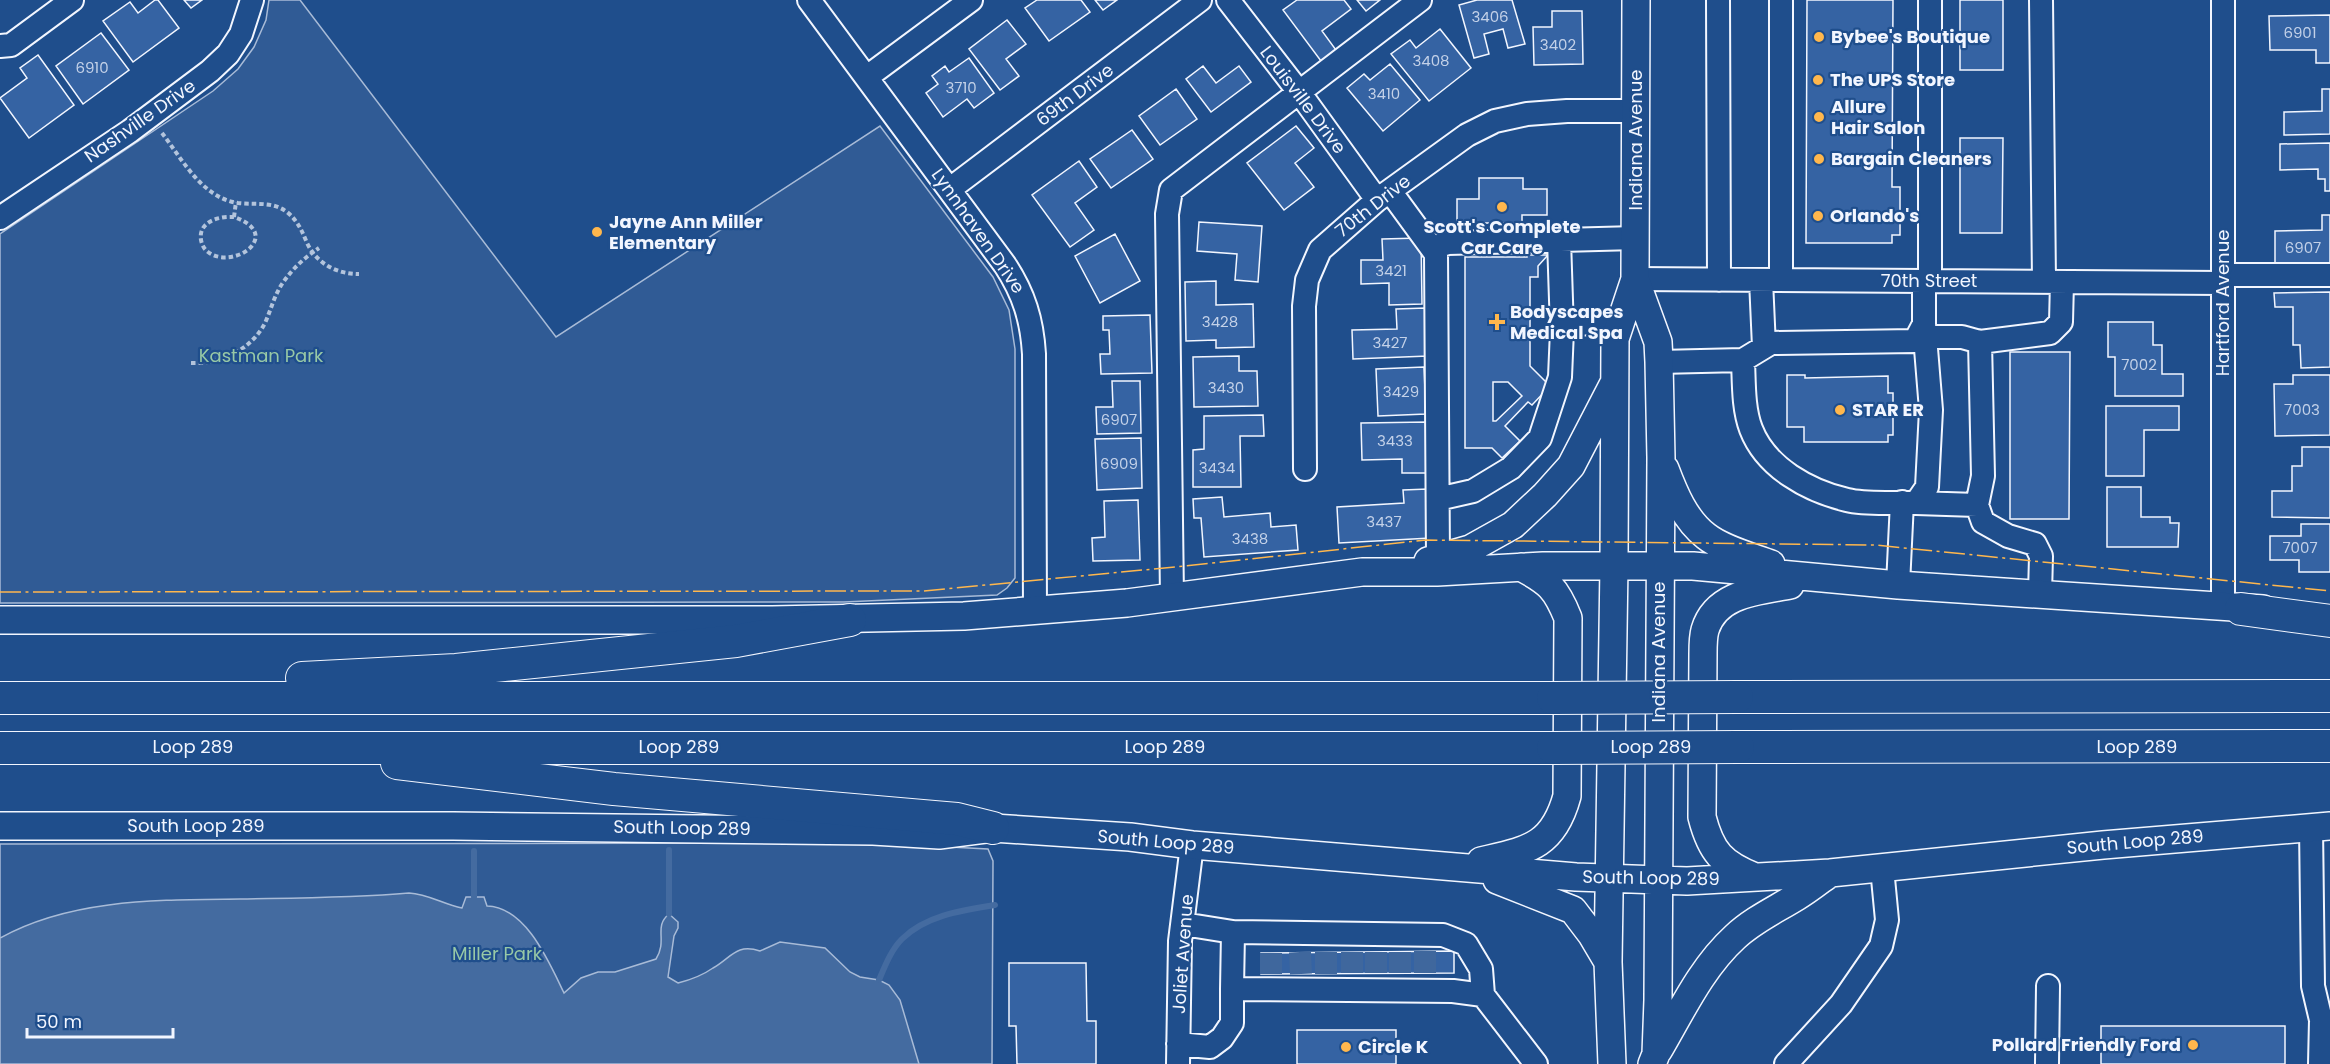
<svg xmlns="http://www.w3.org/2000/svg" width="2330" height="1064" viewBox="0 0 2330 1064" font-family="Poppins,sans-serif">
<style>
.built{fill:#305b95;stroke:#a8bbd7;stroke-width:1.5}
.water{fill:#446ba0;stroke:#a8bbd7;stroke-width:1.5}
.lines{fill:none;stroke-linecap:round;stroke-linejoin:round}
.stream{stroke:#446ba0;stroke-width:6}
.building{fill:#3563a3;stroke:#f2f6ff;stroke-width:1.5;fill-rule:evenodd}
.minor-tunnel{stroke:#3f679d;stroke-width:22;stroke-dasharray:22 11;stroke-linecap:butt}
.minor-casing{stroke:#f2f6ff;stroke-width:26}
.major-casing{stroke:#f2f6ff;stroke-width:30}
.highway-casing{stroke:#f2f6ff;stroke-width:34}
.path{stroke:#b3c4dc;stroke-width:4;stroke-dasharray:4.5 3;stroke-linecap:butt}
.minor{stroke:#1f4e8c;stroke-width:22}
.major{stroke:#1f4e8c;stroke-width:27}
.highway{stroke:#1f4e8c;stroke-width:32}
.highway-bridge-casing{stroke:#f2f6ff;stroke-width:34;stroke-linecap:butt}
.highway-bridge{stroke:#1f4e8c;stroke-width:32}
.power{stroke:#ffb74d;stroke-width:1.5;stroke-dasharray:21 4.5 3 4.5;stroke-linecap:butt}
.poi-dot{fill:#ffb74d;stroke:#1f4e8c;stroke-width:2}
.labels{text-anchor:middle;stroke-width:4.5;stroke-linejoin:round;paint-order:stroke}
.number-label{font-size:15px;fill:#c3d1e8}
.poi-label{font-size:18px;font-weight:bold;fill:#f2f6ff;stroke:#1f4e8c;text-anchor:start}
.street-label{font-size:18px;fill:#f2f6ff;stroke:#1f4e8c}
.park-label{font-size:18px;fill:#97c8a6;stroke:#1f4e8c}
</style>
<rect width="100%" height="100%" fill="#1f4e8c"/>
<path class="built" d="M269,0H300L556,337L880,126L993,277L1009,310L1015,349V578L1007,588L997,595L844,602L0,603V234L213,91L238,69L254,47L266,20Z
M872,843L988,849L993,861L992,1064H0V844Z"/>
<path class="water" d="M409,893C428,894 443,904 462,908L466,897H484L487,906C526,907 549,962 564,993L581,978L598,972H615L656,959C668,940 653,927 669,914L678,922V928L674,936L668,977L678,983C690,980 703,975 713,968C731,958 736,943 760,951L780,942L825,948L850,972L860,977L879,980L889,985L900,1000L919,1064H0V938C72,898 160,900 240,899C296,898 352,898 409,893Z"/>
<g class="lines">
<path class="stream" d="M669,850V914
M474,851V897
M879,980C885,966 891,950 902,939C926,915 964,910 995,905"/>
</g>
<path class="building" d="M155,0H158L179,28L133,62L103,21L130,2L138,13Z
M184,0H202L191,8Z
M1037,0H1081L1090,12L1049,41L1025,8Z
M1095,0H1117L1103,10Z
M1297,0H1344L1351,9L1322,31L1336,50L1321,61L1283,10Z
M1357,0H1380L1366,11Z
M1477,0H1512L1525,44L1508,48L1503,29L1484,34L1489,54L1474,58L1459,5Z
M1807,0H1893L1892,187H1900V235H1892V243H1806Z
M1960,0H2003V70H1960Z
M1552,11H1582L1583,64L1534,65L1533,27H1552Z
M2330,15V63H2316V50H2270L2269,16Z
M1007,20L1026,44L1006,59L1019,76L1000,90L969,49Z
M1440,29L1471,68L1429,101L1391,54L1410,40L1416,48Z
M101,33L129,70L83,104L56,66Z
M38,55L74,105L29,138L0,98L27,78L20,68Z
M969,58L994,93L974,108L967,99L943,117L926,93L938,84L932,76L945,66L949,72Z
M1390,64L1420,100L1383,131L1347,88L1364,74L1370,80Z
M1203,66L1216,83L1239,66L1251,82L1211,112L1186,79Z
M1176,89L1197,119L1160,145L1139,116Z
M2322,89H2330V134L2284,135V112L2322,111Z
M1296,126L1314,148L1295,163L1314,187L1284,210L1247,163Z
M1132,130L1153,159L1111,188L1090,159Z
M1960,138H2003L2002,233H1960Z
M2330,143V191H2325V179H2318V169L2280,170V144Z
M1079,161L1097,187L1075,203L1094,230L1070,247L1032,195Z
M1479,178H1523V189H1547V215H1522V223H1457V199H1479Z
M2322,215H2330V264L2275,265V231L2322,230Z
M1199,222L1262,226L1258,282L1235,280L1237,254L1197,251Z
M1115,234L1140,281L1100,303L1075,256Z
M1421,238L1422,304L1389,305V283L1361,284V260H1383L1382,239Z
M1527,255H1548L1538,266V277H1530V366L1550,386L1532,405L1528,402L1505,426L1520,441L1502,458L1492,448H1465V257H1527ZM1493,382H1508L1522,396L1496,421H1493Z
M1216,281V305L1253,304L1254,347L1216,348V340L1186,341L1185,282Z
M2330,292V367L2301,368L2300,345H2293V307H2275L2274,293Z
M1426,308L1428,356L1353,359L1352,330L1397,329L1396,309Z
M1150,315L1152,373L1101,374L1100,354H1110L1109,330H1103V316Z
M2108,322H2153V345H2162V374H2183V396H2115V357H2108Z
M2010,352H2070L2069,519H2010Z
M1239,356V371H1257L1258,406L1194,407L1193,357Z
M1424,367L1426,414L1378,416L1376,369Z
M1787,375H1805V378L1888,376V393H1893V435H1888V442H1804V427H1787Z
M2293,375H2330V435L2275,436L2274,384H2293Z
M1112,381H1140L1141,433L1097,434L1096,407H1113Z
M2106,406H2179V430H2144V476H2106Z
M1263,415L1264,436H1240L1241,487H1193V450L1204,449V416Z
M1428,422L1429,473H1402V459L1362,460L1361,423Z
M1141,438L1142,488L1097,490L1095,439Z
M2302,447H2330V518L2272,517V491H2292V466H2302Z
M2107,487H2141V517H2170V523H2179L2178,547H2107Z
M1428,489L1431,538L1339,543L1337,507L1404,503L1403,490Z
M1222,497L1224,517L1270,513L1271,527L1296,525L1298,550L1204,557L1201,518H1194L1193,499Z
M1138,500L1140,560L1093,561L1092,538L1105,537L1104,501Z
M2301,524H2330V572H2299V560H2270V536H2301Z
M1454,951V973L1261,974V953Z
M1009,963H1086L1087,1021H1096V1064H1017L1016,1026H1009Z
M2101,1026H2285V1064H2101Z
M1297,1030H1396V1064H1297Z"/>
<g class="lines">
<path class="minor-tunnel" d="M1425,951V973
M1300,952L1301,974
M1326,952V974
M1352,952V973
M1376,952V973
M1400,952V973
M1271,953V974"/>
<g class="minor-casing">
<path id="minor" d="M809,0L1005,265C1024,294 1032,320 1034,354L1035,610
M1228,0L1299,92L1377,200
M1718,0L1719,280
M1781,0V280
M1930,0V281
M2041,0L2044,282
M0,46L11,45L72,0
M867,77L971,0
M950,189L1200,0
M1390,191L1436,254L1438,558
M0,218L130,131L210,71L228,54L241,34L252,0
M1432,248L1448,243L1636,238
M2223,275H2330
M1635,279L2223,283
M1761,280L1764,347
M1562,325L1621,321
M1980,342L2050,333L2061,322L2062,282
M1743,360C1744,382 1743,408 1751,429C1766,468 1809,491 1847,500C1867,505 1895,502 1916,503L1927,487L1931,410L1924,324
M1659,362L1743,360L1771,343L1915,341L1924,324V281
M1305,469L1304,306L1307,280L1320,250L1377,200L1467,135L1495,121L1527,114L1567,111H1636
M1438,499L1473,491L1511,468L1540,438L1560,377L1562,330L1559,240
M1916,503L1977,505L1983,476L1980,342L1962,337H1925
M1977,505L1983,522L2008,536L2035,544L2041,556L2040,594
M1898,585L1902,502
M1172,597L1167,214L1171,190L1420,0
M2223,607V0
M2311,827L2313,986L2321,1020L2320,1064
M1183,924L1233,932L1443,935L1466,944L1481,969L1483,995
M1232,989L1233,932
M1178,1044L1210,1047L1222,1038L1232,1023V989L1453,991L1483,995L1536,1064
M1178,1064L1180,941L1192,845
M1786,1064L1841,1004L1881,946L1887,920L1882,868
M2047,1064L2048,986"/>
</g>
<g class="major-casing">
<path id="major" d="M1635,279L1658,342L1659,362L1661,458L1658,1000L1656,1054L1652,1064
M1665,469C1674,493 1685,520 1706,536C1722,549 1752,557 1771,564
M1428,561L1470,549L1513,525L1545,495L1571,466L1613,385
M0,620H772L964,616L1127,603L1362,572H1437L1543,566H1693L1898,585L2263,609
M0,826H453L873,831L939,835L993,828L1130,837L1192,845L1576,877L1687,881L1830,873L2103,845L2330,826
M1481,861C1528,850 1553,847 1567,796L1568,618C1556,588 1549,582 1521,567
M1755,877C1722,864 1711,852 1702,817L1703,654C1703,647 1703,637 1705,630C1716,593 1758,591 1790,585
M1497,880L1573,910L1592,935L1608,962
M1658,1051C1681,1012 1701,968 1735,937C1753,920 1775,910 1796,897C1808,890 1819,881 1830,873
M1612,1064L1608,962L1614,565L1615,339L1635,279L1636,0"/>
</g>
<g class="highway-casing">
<path id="highway" d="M2241,609L2330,621
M302,678L456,670L736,641L850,620
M1737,697L2330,696
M0,698H1553
M1738,747L2330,746
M0,748H1553
M397,763L614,789L957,819L993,828"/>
</g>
<path class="path" d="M162,133C182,159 202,198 238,203C256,205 272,201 287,212C298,221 302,231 307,243C317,264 337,274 359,274
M234,217C220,216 198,221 201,240C202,245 204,249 208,252C233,271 285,235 234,217L236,202
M191,363C221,364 251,350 265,323C271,310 274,296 282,284C292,269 304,258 319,248"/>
<use href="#minor" class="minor"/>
<use href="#major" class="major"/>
<use href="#highway" class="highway"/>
<g class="highway-bridge-casing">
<path id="highway-bridge" d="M1553,698L1737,697
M1553,748L1738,747"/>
</g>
<use href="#highway-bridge" class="highway-bridge"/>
<path class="power" d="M0,592L923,591L1185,566L1426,540L1875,545L2330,591"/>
</g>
<g class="poi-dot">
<circle cx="1819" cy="37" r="6"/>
<circle cx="1818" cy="80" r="6"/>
<circle cx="1819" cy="117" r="6"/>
<circle cx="1819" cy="159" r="6"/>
<circle cx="1502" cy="207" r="6"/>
<circle cx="1818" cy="216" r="6"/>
<circle cx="597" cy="232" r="6"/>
<path d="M1494 313h6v6h6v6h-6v6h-6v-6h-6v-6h6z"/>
<circle cx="1840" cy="410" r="6"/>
<circle cx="2193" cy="1045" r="6"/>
<circle cx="1346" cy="1047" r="6"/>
</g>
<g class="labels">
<g class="number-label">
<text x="1490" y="22">3406</text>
<text x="2300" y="38">6901</text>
<text x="1558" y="50">3402</text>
<text x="1431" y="66">3408</text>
<text x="92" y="73">6910</text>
<text x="961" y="93">3710</text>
<text x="1384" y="99">3410</text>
<text x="2303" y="253">6907</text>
<text x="1391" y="276">3421</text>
<text x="1220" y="327">3428</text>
<text x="1390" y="348">3427</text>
<text x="2139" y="370">7002</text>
<text x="1226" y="393">3430</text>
<text x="1401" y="397">3429</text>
<text x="2302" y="415">7003</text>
<text x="1119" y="425">6907</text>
<text x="1395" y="446">3433</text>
<text x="1119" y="469">6909</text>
<text x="1217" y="473">3434</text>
<text x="1384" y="527">3437</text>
<text x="1250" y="544">3438</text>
<text x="2300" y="553">7007</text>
</g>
<g class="poi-label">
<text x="1831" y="43">Bybee's Boutique</text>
<text x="1830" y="86">The UPS Store</text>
<text x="1831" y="113">Allure<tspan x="1831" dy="21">Hair Salon</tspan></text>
<text x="1831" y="165">Bargain Cleaners</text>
<text x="1830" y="222">Orlando's</text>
<text x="609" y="228">Jayne Ann Miller<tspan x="609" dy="21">Elementary</tspan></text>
<text x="1502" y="233" text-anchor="middle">Scott's Complete<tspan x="1502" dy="21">Car Care</tspan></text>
<text x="1510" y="318">Bodyscapes<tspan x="1510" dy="21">Medical Spa</tspan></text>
<text x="1852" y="416">STAR ER</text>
<text x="2181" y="1051" text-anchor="end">Pollard Friendly Ford</text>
<text x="1358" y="1053">Circle K</text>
</g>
<g class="street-label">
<text transform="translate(1075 95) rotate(-37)" y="6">69th Drive</text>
<text transform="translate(1303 100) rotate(53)" y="6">Louisville Drive</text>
<text transform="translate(140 121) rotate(-35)" y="6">Nashville Drive</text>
<text transform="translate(1636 140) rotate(-90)" y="6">Indiana Avenue</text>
<text transform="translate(1373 206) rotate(-38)" y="6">70th Drive</text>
<text transform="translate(978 231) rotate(55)" y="6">Lynnhaven Drive</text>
<text x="1929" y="287">70th Street</text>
<text transform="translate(2223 303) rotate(-90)" y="6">Hartford Avenue</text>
<text transform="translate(1659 652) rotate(-90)" y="6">Indiana Avenue</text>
<text x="193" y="753">Loop 289</text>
<text x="679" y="753">Loop 289</text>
<text x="1165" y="753">Loop 289</text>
<text x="1651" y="753">Loop 289</text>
<text x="2137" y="753">Loop 289</text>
<text x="196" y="832">South Loop 289</text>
<text transform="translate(682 828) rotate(1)" y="6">South Loop 289</text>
<text transform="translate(1166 842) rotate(5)" y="6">South Loop 289</text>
<text transform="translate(2135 842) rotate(-5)" y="6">South Loop 289</text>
<text transform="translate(1651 878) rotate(1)" y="6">South Loop 289</text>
<text transform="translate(1183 954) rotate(-86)" y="6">Joliet Avenue</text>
</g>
<g class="park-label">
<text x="261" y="362">Kastman Park</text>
<text x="497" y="960">Miller Park</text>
</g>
</g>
<path d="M27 1028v9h146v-9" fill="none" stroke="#f2f6ff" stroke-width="3"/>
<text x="36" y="1028" font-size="18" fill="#f2f6ff" stroke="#1f4e8c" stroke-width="4.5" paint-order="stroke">50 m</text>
</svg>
